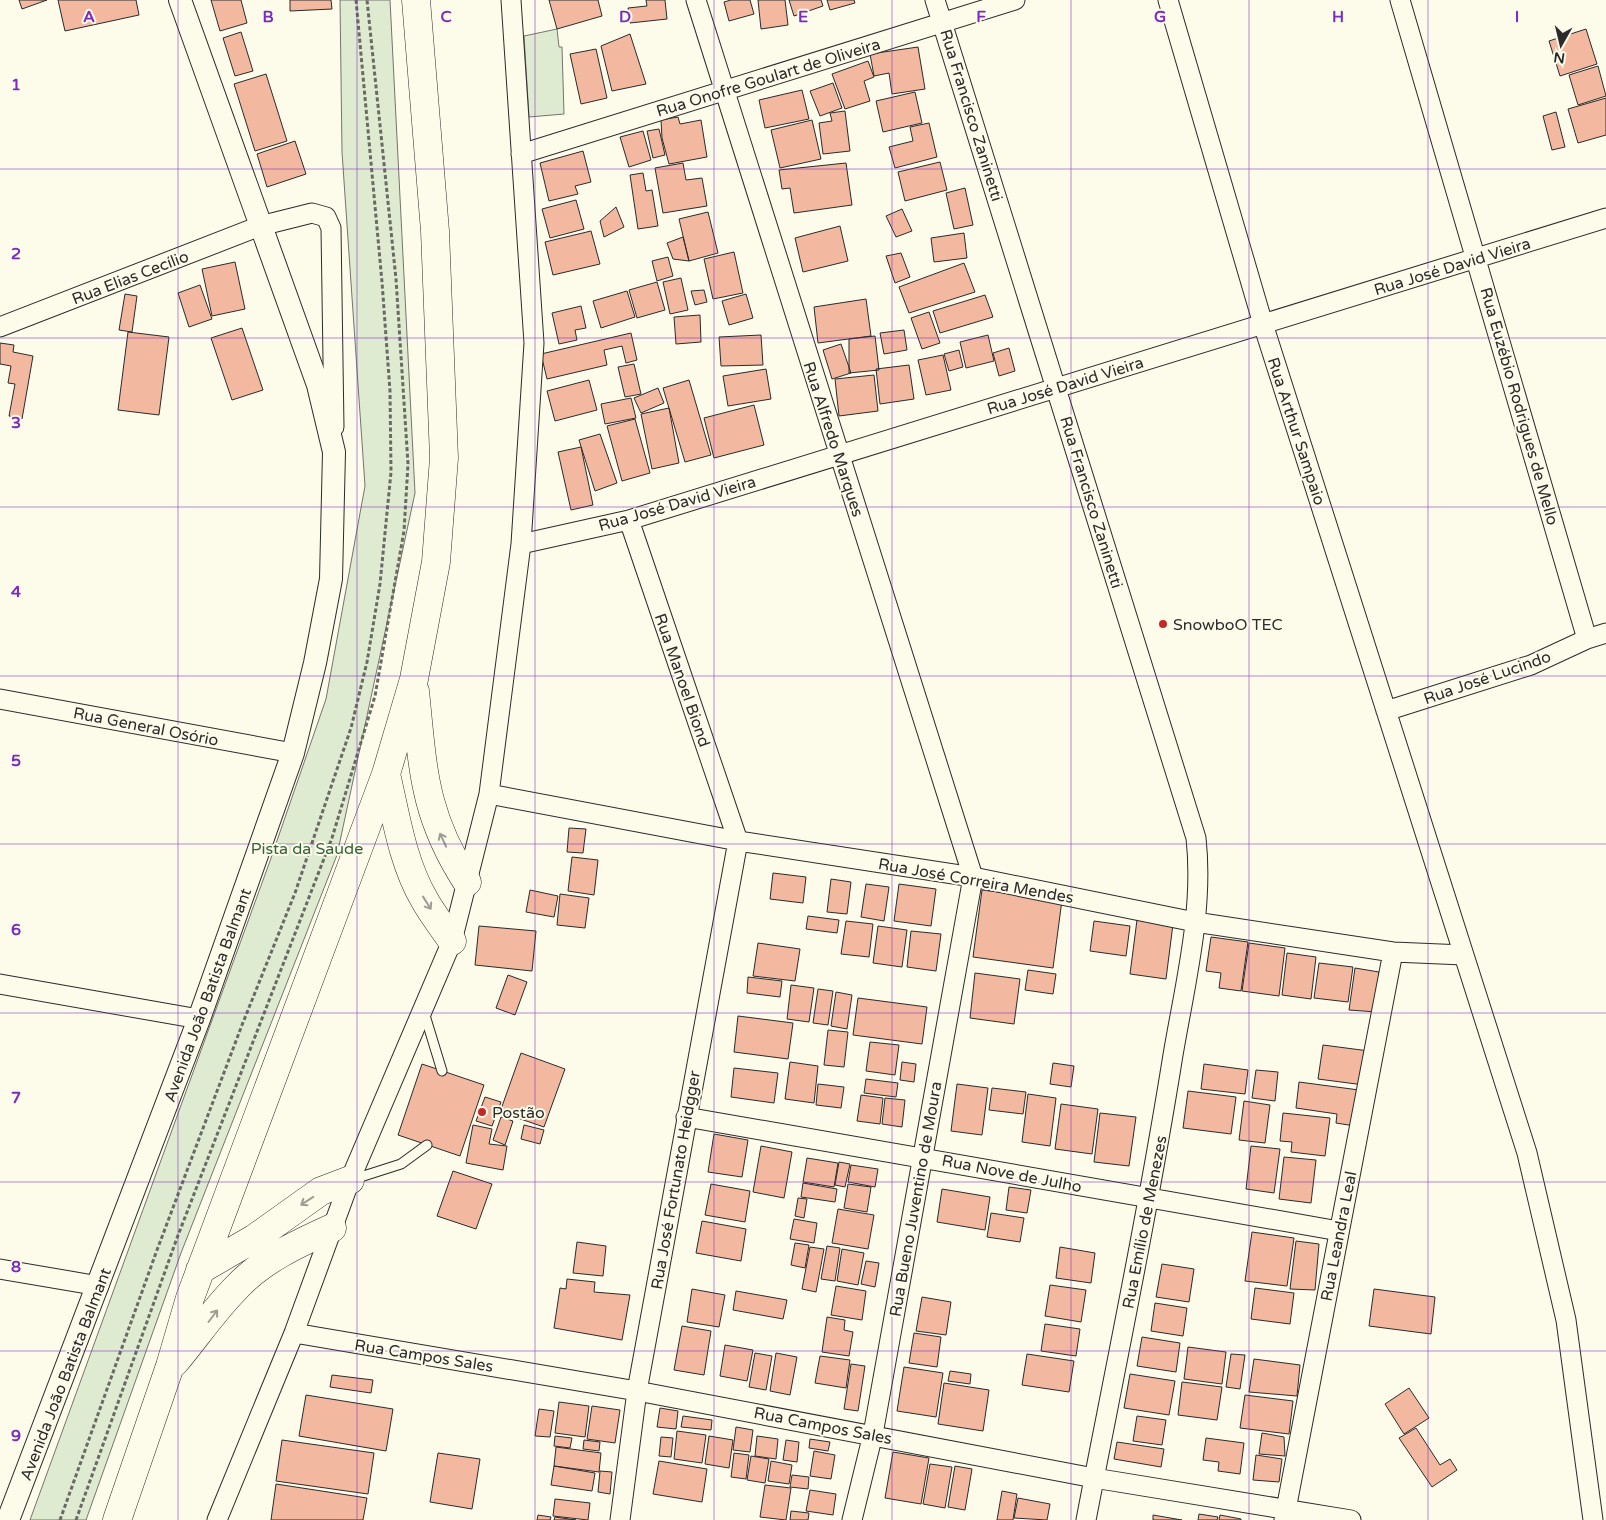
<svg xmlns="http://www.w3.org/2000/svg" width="1606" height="1520" viewBox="0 0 1606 1520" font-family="'Varela Round',sans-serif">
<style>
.green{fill:#deebd1;stroke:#74746e}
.building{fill:#f2b8a0;stroke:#2b2b2b}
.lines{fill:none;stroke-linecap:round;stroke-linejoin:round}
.service-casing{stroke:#2b2b2b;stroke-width:11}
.minor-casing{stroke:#2b2b2b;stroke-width:21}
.tertiary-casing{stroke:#2b2b2b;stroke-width:24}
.trunk-casing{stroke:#2b2b2b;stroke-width:29}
.path{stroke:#6a6964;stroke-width:3;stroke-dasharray:4 2.5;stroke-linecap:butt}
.service{stroke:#fdfbea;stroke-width:9}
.minor{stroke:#fdfbea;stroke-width:19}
.tertiary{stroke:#fdfbea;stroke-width:22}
.trunk{stroke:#fdfbea;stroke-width:28}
.oneway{stroke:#9e9d94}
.grid{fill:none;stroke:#7b2cbf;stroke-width:1;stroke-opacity:0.55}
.poi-dot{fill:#c62828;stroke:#fdfbea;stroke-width:2}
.labels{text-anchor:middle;stroke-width:4;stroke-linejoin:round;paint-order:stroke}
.street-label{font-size:16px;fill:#2b2b2b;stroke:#fdfbea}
.poi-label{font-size:16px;fill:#2b2b2b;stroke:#fdfbea;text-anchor:start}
.park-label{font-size:16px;fill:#34623c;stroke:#fdfbea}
.grid-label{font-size:16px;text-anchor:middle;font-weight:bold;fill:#7b2cbf;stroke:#fdfbea;stroke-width:4;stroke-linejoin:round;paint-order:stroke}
</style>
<rect width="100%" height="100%" fill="#fdfbea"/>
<path class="green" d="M340,0H390L415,493L337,855L181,1253L86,1520H30L270,861L326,699L365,486L342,152Z
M557,29L559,47H562L564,114L529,117L524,36Z"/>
<path class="building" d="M19,0H47L22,9Z
M58,0H136L139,15L65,31Z
M211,0H241L247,23L220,31Z
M290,0H331L332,9L290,11Z
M549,0H598L602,16L557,29Z
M646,0H665L667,19L630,23L628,8L647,6Z
M731,0H750L754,14L729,21L724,2Z
M758,0H785L788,25L761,29Z
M789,0H821L823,6L794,16Z
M827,0H854L855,3L830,10Z
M1586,29L1597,64L1560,76L1549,41Z
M241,32L253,71L235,76L223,38Z
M630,34L646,84L612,91L601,46Z
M918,47L925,89L892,94L889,73L874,76L870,54Z
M596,49L607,98L581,104L570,54Z
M868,61L874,77L864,81L870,101L845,109L832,74Z
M1598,66L1606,96L1578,105L1569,75Z
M266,74L287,141L255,151L234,84Z
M833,83L842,108L820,116L810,91Z
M802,90L809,119L765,128L759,100Z
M915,92L922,123L883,132L876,101Z
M1606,98V135L1578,143L1568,109Z
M845,111L850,151L823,154L819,123L832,121L830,113Z
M1556,112L1565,147L1552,150L1543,116Z
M678,117L680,124L701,120L707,157L669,164L662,138L661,120Z
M812,120L821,159L780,168L771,130Z
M929,123L937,157L895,168L889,147L913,141L910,127Z
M659,129L665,155L653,158L647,131Z
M643,131L651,160L629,167L620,137Z
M295,141L306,174L267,187L257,154Z
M583,151L591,182L575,186L578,194L549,201L540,163Z
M940,162L947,190L905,201L898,172Z
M683,163L686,180L702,178L707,206L663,213L655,168Z
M846,163L852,205L794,213L790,188L782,189L779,170Z
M643,173L646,191L652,190L658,226L638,229L630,175Z
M965,188L973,225L954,229L946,193Z
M576,200L584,229L550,238L542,209Z
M616,207L624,227L604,237L600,221Z
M902,209L912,231L896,237L886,216Z
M708,212L718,253L689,261L679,219Z
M840,226L848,261L803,272L795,238Z
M591,231L600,264L553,275L545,242Z
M964,233L967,258L934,262L931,238Z
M683,237L689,261L673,259L667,243Z
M734,252L743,293L713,299L704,259Z
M901,253L910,277L895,283L886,256Z
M668,257L673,276L657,281L652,261Z
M235,262L245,309L212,316L202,269Z
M964,263L975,292L909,313L899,287Z
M681,278L688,310L670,314L663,282Z
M657,282L665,310L637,318L629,290Z
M200,285L212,319L189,327L178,293Z
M704,290L707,302L695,305L691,291Z
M627,291L635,317L601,328L593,301Z
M125,294L137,296L132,332L119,330Z
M746,294L753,318L729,325L722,301Z
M985,295L993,317L940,333L933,311Z
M866,299L871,336L818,343L814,307Z
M581,306L586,328L575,330L577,340L559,344L552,313Z
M929,312L940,343L922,349L911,318Z
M700,315L701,342L676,344L674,317Z
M242,328L263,390L232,400L211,338Z
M904,330L907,350L884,354L880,333Z
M128,332L169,337L159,415L118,410Z
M631,333L637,360L626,363L622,346L604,350L607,365L547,379L541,354Z
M761,335L763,365L721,366L719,337Z
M988,335L994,361L966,368L960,342Z
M875,336L879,370L849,373V339Z
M0,343L14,345L13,352L33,356L22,419L9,416L15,384L8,383L11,366L0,364Z
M841,344L851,373L832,379L823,350Z
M1009,348L1015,371L999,376L993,353Z
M959,350L963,367L949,371L944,354Z
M943,355L951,390L926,395L918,360Z
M634,364L641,394L625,397L618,367Z
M909,365L914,399L880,404L876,369Z
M766,369L771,399L728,406L723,376Z
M874,375L878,411L839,416L835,379Z
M589,380L597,410L555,421L547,391Z
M689,380L711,455L685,462L663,388Z
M658,388L664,403L641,413L634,398Z
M631,398L636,418L605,424L601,404Z
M754,405L764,445L714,458L704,418Z
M669,408L679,463L652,469L641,414Z
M635,419L650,473L622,481L607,426Z
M600,434L617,483L595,491L579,440Z
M581,447L593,505L571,510L558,452Z
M569,828L586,829L583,853L567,852Z
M572,857L598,860L594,895L568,891Z
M773,873L806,877L803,903L770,899Z
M831,879L851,882L847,914L827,912Z
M866,884L889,887L884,921L861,917Z
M899,884L936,889L931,926L894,921Z
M530,890L558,896L554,917L526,912Z
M982,890L1062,900L1053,968L973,957Z
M560,894L589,898L585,928L557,925Z
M808,916L839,920L837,933L806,929Z
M1137,920L1173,924L1166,979L1130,974Z
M846,921L873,924L869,957L841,954Z
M1094,921L1130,926L1126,956L1090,951Z
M479,926L536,931L532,971L475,965Z
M878,926L907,930L902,967L873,963Z
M911,931L941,934L936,971L907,967Z
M1211,937L1248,942L1241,991L1219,988L1221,973L1206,971Z
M758,943L800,949L795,981L753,976Z
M1249,943L1285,948L1279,996L1242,991Z
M1287,953L1316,957L1311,999L1282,995Z
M1319,963L1353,967L1348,1002L1314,998Z
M1355,968L1379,972L1377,1012L1349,1010Z
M1028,970L1056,974L1053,994L1025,990Z
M975,973L1020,979L1014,1024L970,1018Z
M508,975L527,982L515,1015L496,1008Z
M748,977L782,981L780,997L747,993Z
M791,985L814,988L809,1022L787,1019Z
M818,989L833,991L828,1025L813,1023Z
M836,992L852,995L847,1029L831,1026Z
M858,998L927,1007L922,1044L853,1035Z
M738,1016L793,1023L788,1059L734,1052Z
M828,1030L848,1032L844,1067L824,1065Z
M870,1042L899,1045L895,1075L866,1071Z
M1323,1045L1369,1051L1364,1085L1318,1079Z
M521,1053L565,1069L544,1127L500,1112Z
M790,1062L818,1066L814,1103L785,1099Z
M902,1062L916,1064L914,1082L900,1080Z
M1053,1063L1074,1066L1071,1087L1050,1084Z
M422,1064L484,1085L460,1156L398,1135Z
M1204,1064L1248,1070L1245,1094L1201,1089Z
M734,1068L778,1073L774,1103L731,1097Z
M1256,1070L1278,1072L1275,1101L1252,1098Z
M866,1079L898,1083L896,1097L864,1093Z
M1299,1082L1359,1090L1355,1126L1336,1123L1337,1114L1296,1108Z
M818,1084L844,1087L841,1108L816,1105Z
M957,1084L988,1088L982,1135L951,1131Z
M992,1088L1026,1092L1023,1114L989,1110Z
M1188,1091L1236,1097L1231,1134L1183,1128Z
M1028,1094L1056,1098L1050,1146L1022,1142Z
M861,1095L883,1098L880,1124L857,1121Z
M485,1097L501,1102L492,1126L476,1121Z
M885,1098L905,1100L902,1127L882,1124Z
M1244,1101L1270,1105L1265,1143L1239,1140Z
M1061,1104L1098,1109L1092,1154L1055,1149Z
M1100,1113L1136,1117L1129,1166L1094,1162Z
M1283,1113L1330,1118L1325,1156L1291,1152L1292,1142L1280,1141Z
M501,1117L513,1121L505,1145L493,1140Z
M473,1125L492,1129L489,1144L507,1146L503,1170L466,1163Z
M524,1125L544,1130L540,1144L521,1139Z
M714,1134L748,1140L742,1177L708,1172Z
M761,1146L792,1152L784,1198L753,1192Z
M1251,1146L1280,1149L1274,1193L1246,1189Z
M1284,1157L1316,1160L1311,1203L1279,1199Z
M807,1158L838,1163L834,1187L803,1182Z
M839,1162L850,1164L845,1187L835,1185Z
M851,1165L878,1169L875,1187L848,1182Z
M453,1171L492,1184L476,1229L437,1216Z
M803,1183L837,1189L835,1202L801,1197Z
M711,1184L750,1191L745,1222L705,1215Z
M848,1184L871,1187L867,1212L844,1208Z
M1009,1187L1031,1190L1027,1213L1006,1210Z
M942,1189L990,1197L985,1230L937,1222Z
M798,1198L807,1199L804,1218L795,1216Z
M838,1209L874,1215L868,1249L832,1243Z
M991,1213L1024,1218L1020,1242L987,1237Z
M794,1219L817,1223L814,1243L790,1239Z
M702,1221L746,1229L741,1261L696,1253Z
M1252,1232L1294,1238L1287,1286L1245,1281Z
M1296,1241L1319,1244L1315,1290L1290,1289Z
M577,1242L606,1246L603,1276L573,1273Z
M795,1243L809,1245L805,1268L791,1265Z
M827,1246L840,1248L835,1281L821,1279Z
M810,1247L824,1249L816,1292L802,1289Z
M1060,1247L1095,1253L1091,1283L1056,1278Z
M842,1249L864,1253L858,1285L837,1281Z
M866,1261L879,1263L875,1287L861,1284Z
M1162,1264L1194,1269L1189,1302L1156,1297Z
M567,1279L595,1282L594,1292L630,1295L622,1340L554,1328L560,1288L566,1289Z
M1050,1285L1086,1290L1081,1322L1045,1316Z
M836,1286L866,1291L862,1320L831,1315Z
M1255,1288L1294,1293L1290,1324L1251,1319Z
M692,1289L725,1295L719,1327L687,1322Z
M1374,1289L1435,1297L1431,1334L1369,1326Z
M736,1291L787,1300L783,1319L733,1310Z
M922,1297L951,1302L946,1335L916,1331Z
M1155,1303L1187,1308L1183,1336L1151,1331Z
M827,1317L845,1320L844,1330L853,1332L849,1356L822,1352Z
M1045,1324L1080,1329L1076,1356L1041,1351Z
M682,1326L711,1331L704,1375L674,1370Z
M914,1333L941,1337L937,1367L909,1363Z
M1142,1337L1180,1343L1176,1372L1137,1366Z
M725,1345L753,1350L747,1381L720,1376Z
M1188,1347L1226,1352L1222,1384L1184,1379Z
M755,1353L772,1356L766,1390L749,1387Z
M776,1353L797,1357L790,1395L770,1391Z
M1027,1354L1074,1361L1069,1392L1022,1385Z
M1231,1354L1245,1355L1240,1389L1226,1387Z
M820,1356L850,1360L846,1388L815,1383Z
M1254,1359L1300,1365L1297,1396L1249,1392Z
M851,1364L865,1366L858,1411L844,1409Z
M904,1367L943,1373L936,1417L897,1411Z
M950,1371L971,1374L970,1384L948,1381Z
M1130,1374L1175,1381L1169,1415L1124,1408Z
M332,1375L373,1380L371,1393L330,1387Z
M1182,1382L1222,1387L1217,1420L1178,1415Z
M944,1383L989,1390L983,1431L938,1424Z
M1409,1388L1429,1418L1404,1434L1385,1404Z
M306,1395L393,1409L386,1451L299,1436Z
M1245,1395L1293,1401L1289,1434L1240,1428Z
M559,1402L589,1406L585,1437L555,1433Z
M592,1406L620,1410L615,1443L587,1439Z
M660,1408L678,1411L676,1429L657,1427Z
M539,1409L554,1411L550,1437L535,1436Z
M683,1416L712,1420L711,1430L681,1427Z
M1137,1416L1166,1420L1162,1445L1133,1441Z
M736,1427L753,1430L750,1452L733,1450Z
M1416,1428L1440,1465L1450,1459L1457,1470L1432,1487L1399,1438Z
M677,1431L706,1435L702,1463L674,1459Z
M1262,1433L1284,1437L1285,1456L1259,1454Z
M555,1436L572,1438L570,1448L554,1446Z
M709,1436L733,1440L729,1468L705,1464Z
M757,1436L778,1439L776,1459L755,1456Z
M661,1437L673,1438L671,1457L659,1456Z
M1206,1438L1244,1443L1240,1474L1218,1471L1219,1462L1203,1460Z
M810,1439L830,1442L828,1451L809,1448Z
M282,1440L374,1453L368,1494L276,1481Z
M584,1440L600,1442L599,1451L583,1449Z
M786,1440L799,1442L797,1462L783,1460Z
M1117,1442L1164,1449L1161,1467L1114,1459Z
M556,1447L601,1453L599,1472L554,1466Z
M814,1451L835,1455L831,1479L810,1476Z
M893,1452L929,1458L921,1504L885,1498Z
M438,1453L480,1459L472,1509L430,1502Z
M734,1453L749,1455L746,1479L731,1477Z
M1256,1455L1282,1459L1279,1482L1253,1480Z
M751,1456L769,1459L765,1483L747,1480Z
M659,1461L707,1469L702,1502L653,1494Z
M771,1461L792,1465L789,1484L768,1481Z
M930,1464L952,1467L945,1508L923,1504Z
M554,1466L595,1473L592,1491L551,1485Z
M955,1466L972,1469L965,1510L948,1507Z
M600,1471L612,1472L610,1494L598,1492Z
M792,1475L809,1477L808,1489L790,1487Z
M276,1484L367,1498L363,1520H271Z
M765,1485L791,1488L786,1520L760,1517Z
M810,1490L836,1494L833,1515L806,1511Z
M1002,1491L1017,1494L1013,1520H997Z
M1018,1498L1050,1504L1047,1520L1014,1518Z
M555,1499L590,1503L588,1520L553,1516Z
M791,1511L809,1513L808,1520H790Z
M1199,1514L1218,1517L1217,1520H1198Z
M538,1515L551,1517L550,1520H537Z
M1153,1515L1182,1520H1153Z
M1220,1515L1241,1519V1520H1219Z
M555,1517L576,1520H554Z"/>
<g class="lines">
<g class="service-casing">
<path id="service" d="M424,1012L442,1071
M351,1180L401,1164L427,1145"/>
</g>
<g class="minor-casing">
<path id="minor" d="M696,0L973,877L873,1434L852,1520
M935,0L1196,838C1204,910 1185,984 1173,1055C1148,1211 1116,1365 1086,1520
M1168,0L1263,324L1527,1153L1566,1320L1593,1520
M1400,0L1587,639
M521,154L1015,0
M0,327L260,226L312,213L326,217L331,228L334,427
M521,544L629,520L1606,218
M0,699L293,753
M1386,711L1531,665L1587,639L1606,633
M489,794L738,841L973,877L1195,922L1393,952L1464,955
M0,984L199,1019
M686,1117L1339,1231
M0,1269L99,1286
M294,1333L637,1391L1094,1478L1351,1520
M217,1520L294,1333L350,1180L452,941L489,794L521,544L534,343L511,0
M620,1520L637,1391L738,841L629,520
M1284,1520L1393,952"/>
</g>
<g class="tertiary-casing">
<path id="tertiary" d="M8,1520L199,1019L293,753L315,663L331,579L334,452L318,385L180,0"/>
</g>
<g class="trunk-casing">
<path id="trunk" d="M415,691C423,768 423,814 467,882
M386,774C396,816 402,861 424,899C432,914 443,927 452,941
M200,1270L255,1238L321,1191L350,1180
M175,1362C196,1337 214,1310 237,1287C262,1260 299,1243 332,1228
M117,1520L170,1366L190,1298L386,774L414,679L436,562L444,458L435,231L416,0"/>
</g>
<path class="path" d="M60,1520L157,1250L242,1025L295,893L351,728L367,662L380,584L391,472L390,391L382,282L356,0
M76,1520L177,1238L332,838L375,696L404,531L408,464L396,279L367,0"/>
<use href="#service" class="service"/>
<use href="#minor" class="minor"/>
<use href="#tertiary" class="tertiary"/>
<use href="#trunk" class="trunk"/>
</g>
<defs><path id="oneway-shaft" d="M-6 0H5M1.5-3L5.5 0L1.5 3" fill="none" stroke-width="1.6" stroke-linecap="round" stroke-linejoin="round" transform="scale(1.25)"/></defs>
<g class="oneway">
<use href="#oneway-shaft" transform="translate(443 840) rotate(-115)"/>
<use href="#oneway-shaft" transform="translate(427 903) rotate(58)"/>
<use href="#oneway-shaft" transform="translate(307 1201) rotate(147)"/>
<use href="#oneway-shaft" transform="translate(213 1316) rotate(-53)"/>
</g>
<path class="grid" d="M178,0V1520M357,0V1520M535,0V1520M714,0V1520M892,0V1520M1071,0V1520M1249,0V1520M1428,0V1520M0,169H1606M0,338H1606M0,507H1606M0,676H1606M0,844H1606M0,1013H1606M0,1182H1606M0,1351H1606"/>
<g class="poi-dot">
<circle cx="1163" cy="624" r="5"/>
<circle cx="482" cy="1112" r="5"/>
</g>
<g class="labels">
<g class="street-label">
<text transform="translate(768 77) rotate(-17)" y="6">Rua Onofre Goulart de Oliveira</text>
<text transform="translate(972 115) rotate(73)" y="6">Rua Francisco Zaninetti</text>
<text transform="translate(1452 266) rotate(-17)" y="6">Rua José David Vieira</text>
<text transform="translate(130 277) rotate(-21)" y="6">Rua Elias Cecílio</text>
<text transform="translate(1065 385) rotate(-17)" y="6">Rua José David Vieira</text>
<text transform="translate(1520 406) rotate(74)" y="6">Rua Euzébio Rodrigues de Mello</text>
<text transform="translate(1297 431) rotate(72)" y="6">Rua Arthur Sampaio</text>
<text transform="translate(834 439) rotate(72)" y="6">Rua Alfredo Marques</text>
<text transform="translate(1092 502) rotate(73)" y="6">Rua Francisco Zaninetti</text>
<text transform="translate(677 503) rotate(-16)" y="6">Rua José David Vieira</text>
<text transform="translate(1487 677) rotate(-19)" y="6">Rua José Lucindo</text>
<text transform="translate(683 680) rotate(71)" y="6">Rua Manoel Biond</text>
<text transform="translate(146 726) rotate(11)" y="6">Rua General Osório</text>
<text transform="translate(976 880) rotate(10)" y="6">Rua José Correira Mendes</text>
<text transform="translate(207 995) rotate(-70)" y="6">Avenida João Batista Balmant</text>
<text transform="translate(1012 1173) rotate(11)" y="6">Rua Nove de Julho</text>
<text transform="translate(675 1180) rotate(-80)" y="6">Rua José Fortunato Heidgger</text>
<text transform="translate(915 1199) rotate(-80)" y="6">Rua Bueno Juventino de Moura</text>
<text transform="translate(1144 1222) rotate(-79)" y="6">Rua Emílio de Menezes</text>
<text transform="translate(1338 1236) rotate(-79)" y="6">Rua Leandra Leal</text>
<text transform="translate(424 1355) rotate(9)" y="6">Rua Campos Sales</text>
<text transform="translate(65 1374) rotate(-69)" y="6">Avenida João Batista Balmant</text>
<text transform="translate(823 1425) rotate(11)" y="6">Rua Campos Sales</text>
</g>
<g class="poi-label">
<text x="1173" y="630">SnowboO TEC</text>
<text x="492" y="1118">Postão</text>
</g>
<g class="park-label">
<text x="307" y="854">Pista da Saude</text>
</g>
</g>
<g class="grid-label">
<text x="89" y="22">A</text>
<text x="268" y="22">B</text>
<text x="446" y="22">C</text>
<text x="625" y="22">D</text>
<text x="803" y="22">E</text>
<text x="981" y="22">F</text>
<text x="1160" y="22">G</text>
<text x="1338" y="22">H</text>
<text x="1517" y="22">I</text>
<text x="16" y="90">1</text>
<text x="16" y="259">2</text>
<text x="16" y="428">3</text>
<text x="16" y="597">4</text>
<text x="16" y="766">5</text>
<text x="16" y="935">6</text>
<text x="16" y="1103">7</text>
<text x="16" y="1272">8</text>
<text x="16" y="1441">9</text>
</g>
<g transform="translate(1561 45) rotate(188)" stroke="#fdfbea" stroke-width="4" paint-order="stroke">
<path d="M0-4L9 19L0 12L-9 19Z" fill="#2b2b2b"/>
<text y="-8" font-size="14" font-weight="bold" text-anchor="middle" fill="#2b2b2b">N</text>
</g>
</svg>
